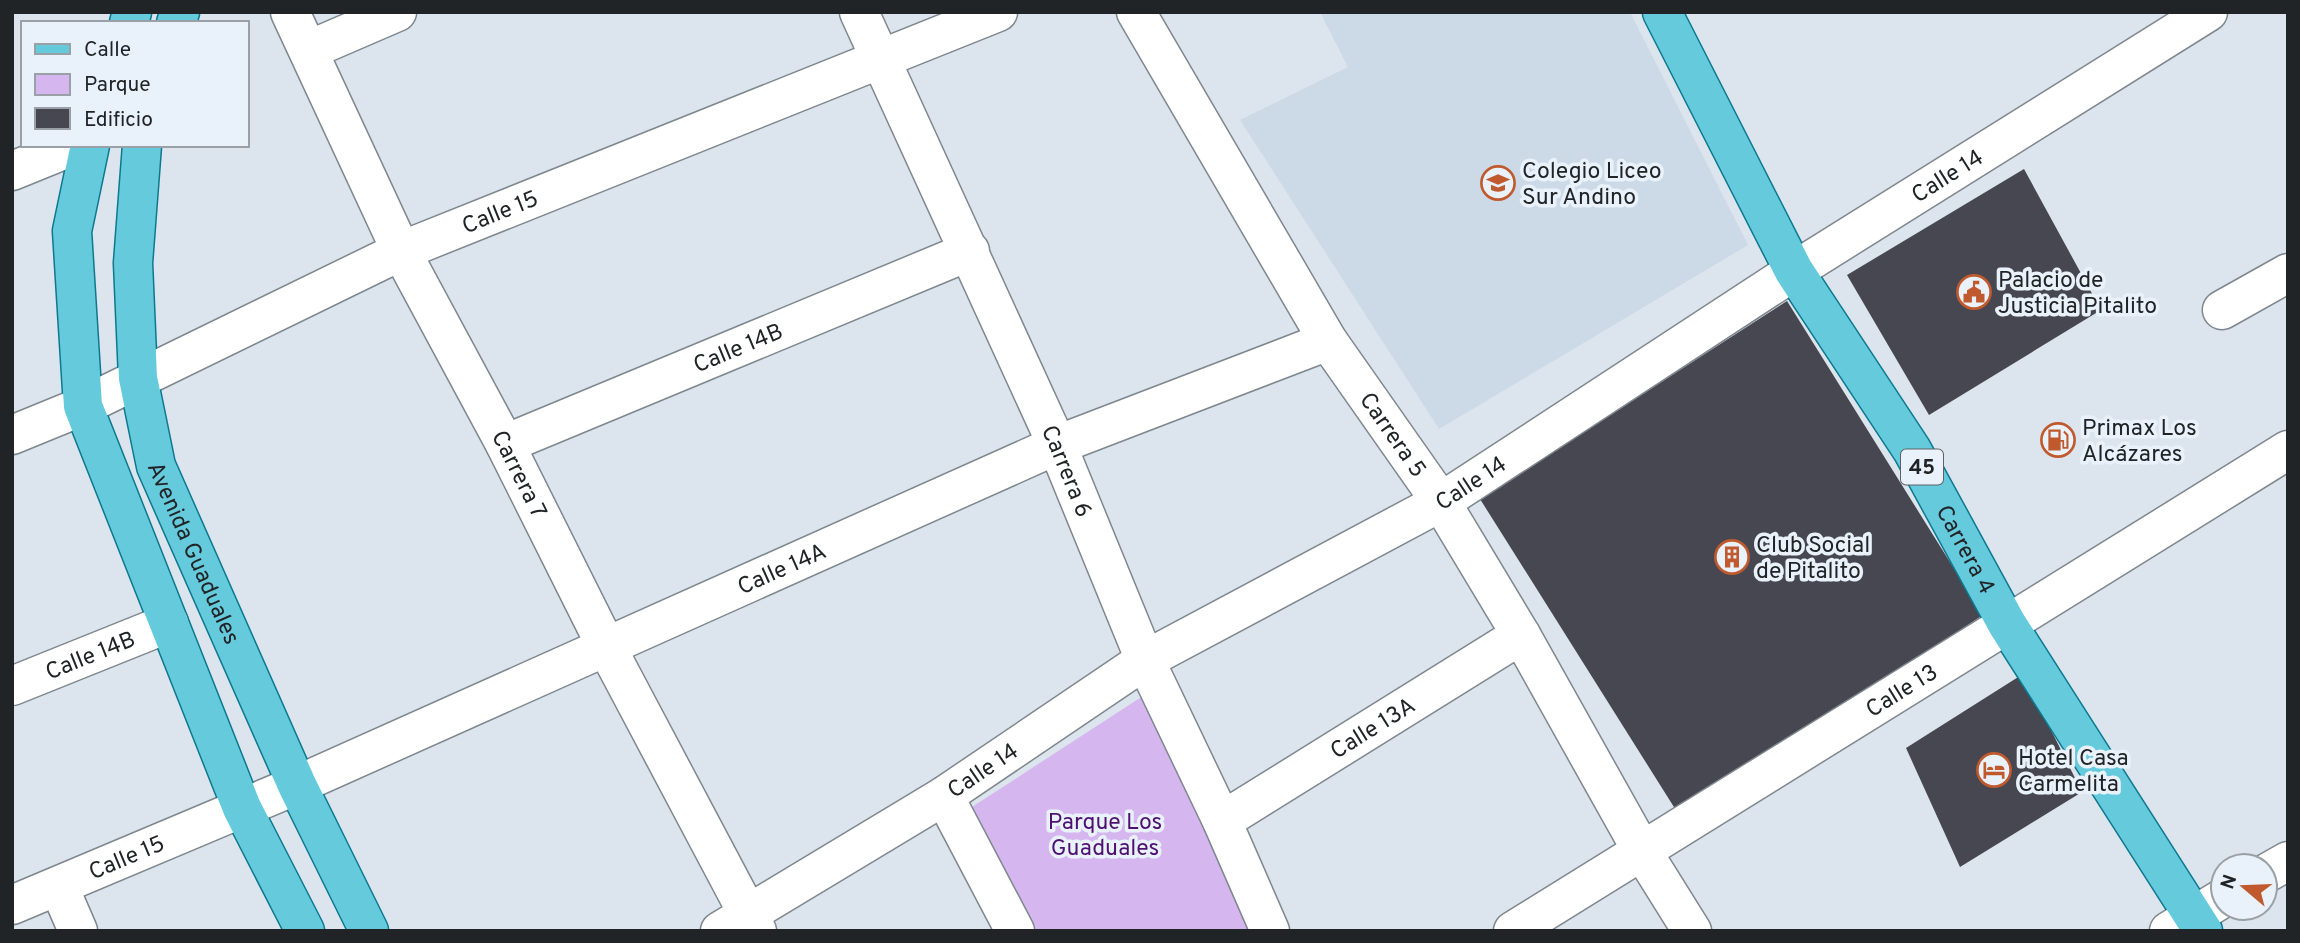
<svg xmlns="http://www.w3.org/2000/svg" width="2300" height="943" viewBox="0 0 2300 943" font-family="Overpass,sans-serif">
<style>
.built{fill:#ccdae8}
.green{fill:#d5b6ee}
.building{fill:#464750}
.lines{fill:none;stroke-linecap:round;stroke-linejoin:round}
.minor-casing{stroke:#7f878e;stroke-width:41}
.primary-casing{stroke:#0c798f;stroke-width:41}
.minor{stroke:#fff;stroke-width:38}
.primary{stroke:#66cadd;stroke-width:38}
.labels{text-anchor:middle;stroke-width:7;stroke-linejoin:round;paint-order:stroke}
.shield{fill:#e9f2fa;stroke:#5d6266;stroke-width:2}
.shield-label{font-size:21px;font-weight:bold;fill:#212427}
.poi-label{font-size:23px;fill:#212427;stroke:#e9f2fa;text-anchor:start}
.street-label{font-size:23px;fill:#212427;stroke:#e9f2fa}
.park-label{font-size:23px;fill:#4f1170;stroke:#e9f2fa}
</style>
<rect width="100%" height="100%" fill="#dce4ed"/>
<path class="built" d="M1320,12H1630L1748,245L1439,429L1240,120L1348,67Z"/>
<path class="green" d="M1143,696L1258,931H1032L972,807Z"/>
<path class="building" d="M2024,169L2101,310L1929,415L1847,275Z
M1787,301L1983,615L1679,815L1480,499Z
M2023,674L2082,792L1960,867L1906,748Z"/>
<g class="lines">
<g class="minor-casing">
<g id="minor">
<path id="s1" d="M290,12L401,251L505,444L607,648L757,931"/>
<path id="s2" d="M859,12L1057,445L1145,660L1222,821L1270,931"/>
<path id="s3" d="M1136,12L1328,341L1441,502L1521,635L1642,851L1692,931"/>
<path d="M309,50L397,12"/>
<path d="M12,171L76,145"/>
<path d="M2222,310L2288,273"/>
<path id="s4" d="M12,435L83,406L401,251L998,12"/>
<path id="s5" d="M505,444L970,251"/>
<path id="s6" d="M12,686L169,623"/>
<path d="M944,796L1015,931"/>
<path id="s7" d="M1222,821L1521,635"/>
<path d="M2265,874L2288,861"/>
<path d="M59,887L78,931"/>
<path id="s8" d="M12,905L297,785L1057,445L1328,341"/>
<path id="s9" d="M720,931L944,796L1145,660L1441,502L1794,271L2208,12"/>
<path id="s10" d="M1513,931L2288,450"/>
<path d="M2169,931L2223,898"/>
</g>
</g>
<g class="primary-casing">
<g id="primary">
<path id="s11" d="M1662,12L1794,271L1912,450L2007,624L2203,931"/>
<path d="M129,23L132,12"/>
<path d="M176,23L180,12"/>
<path d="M90,145L72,231L83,406L242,808L305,931"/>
<path id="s12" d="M142,145L133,263L138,378L156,466L297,785L369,931"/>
</g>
</g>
<use href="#minor" class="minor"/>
<use href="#primary" class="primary"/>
</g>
<defs>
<g id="school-ring" transform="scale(1.75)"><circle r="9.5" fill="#e9f2fa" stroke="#c05a2e" stroke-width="1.5"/><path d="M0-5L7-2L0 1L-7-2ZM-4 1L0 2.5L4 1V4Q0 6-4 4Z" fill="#c05a2e"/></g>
<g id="civic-ring" transform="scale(1.75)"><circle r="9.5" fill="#e9f2fa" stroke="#c05a2e" stroke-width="1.5"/><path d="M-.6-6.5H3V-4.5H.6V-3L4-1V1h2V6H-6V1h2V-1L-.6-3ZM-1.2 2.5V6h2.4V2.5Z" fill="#c05a2e"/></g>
<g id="fuel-ring" transform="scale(1.75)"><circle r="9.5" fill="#e9f2fa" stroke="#c05a2e" stroke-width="1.5"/><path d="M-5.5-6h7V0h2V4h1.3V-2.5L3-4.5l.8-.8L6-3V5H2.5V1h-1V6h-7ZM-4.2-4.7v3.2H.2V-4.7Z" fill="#c05a2e"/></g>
<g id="building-ring" transform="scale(1.75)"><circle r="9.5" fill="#e9f2fa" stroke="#c05a2e" stroke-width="1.5"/><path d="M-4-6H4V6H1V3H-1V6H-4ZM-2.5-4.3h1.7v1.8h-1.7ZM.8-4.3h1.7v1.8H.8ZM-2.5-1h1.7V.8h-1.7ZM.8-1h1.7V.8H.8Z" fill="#c05a2e"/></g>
<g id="hotel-ring" transform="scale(1.75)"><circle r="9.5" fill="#e9f2fa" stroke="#c05a2e" stroke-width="1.5"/><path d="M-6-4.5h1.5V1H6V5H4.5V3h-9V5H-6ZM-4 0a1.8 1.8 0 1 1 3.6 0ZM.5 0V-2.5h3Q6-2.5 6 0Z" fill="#c05a2e"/></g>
</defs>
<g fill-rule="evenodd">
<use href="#school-ring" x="1498" y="183"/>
<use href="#civic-ring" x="1974" y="292"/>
<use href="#fuel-ring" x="2058" y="440"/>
<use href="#building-ring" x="1732" y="557"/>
<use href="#hotel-ring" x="1994" y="770"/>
</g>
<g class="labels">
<rect class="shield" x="1901" y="449.5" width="42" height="35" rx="5"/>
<g class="shield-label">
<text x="1922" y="474">45</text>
</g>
<g class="poi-label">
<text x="1522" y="178">Colegio Liceo<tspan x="1522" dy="26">Sur Andino</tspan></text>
<text x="1998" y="287">Palacio de<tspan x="1998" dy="26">Justicia Pitalito</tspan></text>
<text x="2082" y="435">Primax Los<tspan x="2082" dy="26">Alcázares</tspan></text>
<text x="1756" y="552">Club Social<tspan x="1756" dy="26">de Pitalito</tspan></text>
<text x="2018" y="765">Hotel Casa<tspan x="2018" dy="26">Carmelita</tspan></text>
</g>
<g class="street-label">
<text dy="8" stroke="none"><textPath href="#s9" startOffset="1442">Calle 14</textPath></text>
<text dy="8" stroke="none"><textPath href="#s4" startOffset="537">Calle 15</textPath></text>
<text dy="8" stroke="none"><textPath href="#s5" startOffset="252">Calle 14B</textPath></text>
<text dy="8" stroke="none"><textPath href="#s3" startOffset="495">Carrera 5</textPath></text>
<text dy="8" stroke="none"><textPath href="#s2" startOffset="504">Carrera 6</textPath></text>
<text dy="8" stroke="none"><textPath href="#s1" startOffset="516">Carrera 7</textPath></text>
<text dy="8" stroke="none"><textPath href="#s9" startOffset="875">Calle 14</textPath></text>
<text dy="8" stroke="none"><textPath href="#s11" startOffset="618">Carrera 4</textPath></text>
<text dy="8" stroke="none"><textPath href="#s12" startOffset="418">Avenida Guaduales</textPath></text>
<text dy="8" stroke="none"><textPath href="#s8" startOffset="840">Calle 14A</textPath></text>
<text dy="8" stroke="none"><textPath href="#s6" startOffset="84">Calle 14B</textPath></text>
<text dy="8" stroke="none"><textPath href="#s10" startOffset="457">Calle 13</textPath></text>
<text dy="8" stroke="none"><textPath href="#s7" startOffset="177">Calle 13A</textPath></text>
<text dy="8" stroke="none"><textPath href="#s9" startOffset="308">Calle 14</textPath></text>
<text dy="8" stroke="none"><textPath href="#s8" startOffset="124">Calle 15</textPath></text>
</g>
<g class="park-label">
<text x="1105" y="829">Parque Los<tspan x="1105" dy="26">Guaduales</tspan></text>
</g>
</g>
<rect width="2300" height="943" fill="none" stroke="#212427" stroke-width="28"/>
<rect x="21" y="21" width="228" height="126" fill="#e9f2fa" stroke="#99a0a6" stroke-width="2"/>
<rect x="35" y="44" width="35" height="10" fill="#66cadd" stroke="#99a0a6" stroke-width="2"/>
<text x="84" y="56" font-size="21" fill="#212427">Calle</text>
<rect x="35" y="74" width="35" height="21" fill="#d5b6ee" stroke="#99a0a6" stroke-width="2"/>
<text x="84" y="91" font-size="21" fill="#212427">Parque</text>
<rect x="35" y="108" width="35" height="21" fill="#464750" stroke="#99a0a6" stroke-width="2"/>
<text x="84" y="126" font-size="21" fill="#212427">Edificio</text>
<g transform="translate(2244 887) rotate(289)"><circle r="33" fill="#e9f2fa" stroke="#99a0a6" stroke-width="2"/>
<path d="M0-5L12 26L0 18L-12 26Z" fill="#c05a2e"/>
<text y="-10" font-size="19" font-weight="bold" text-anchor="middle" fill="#212427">N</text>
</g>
</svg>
